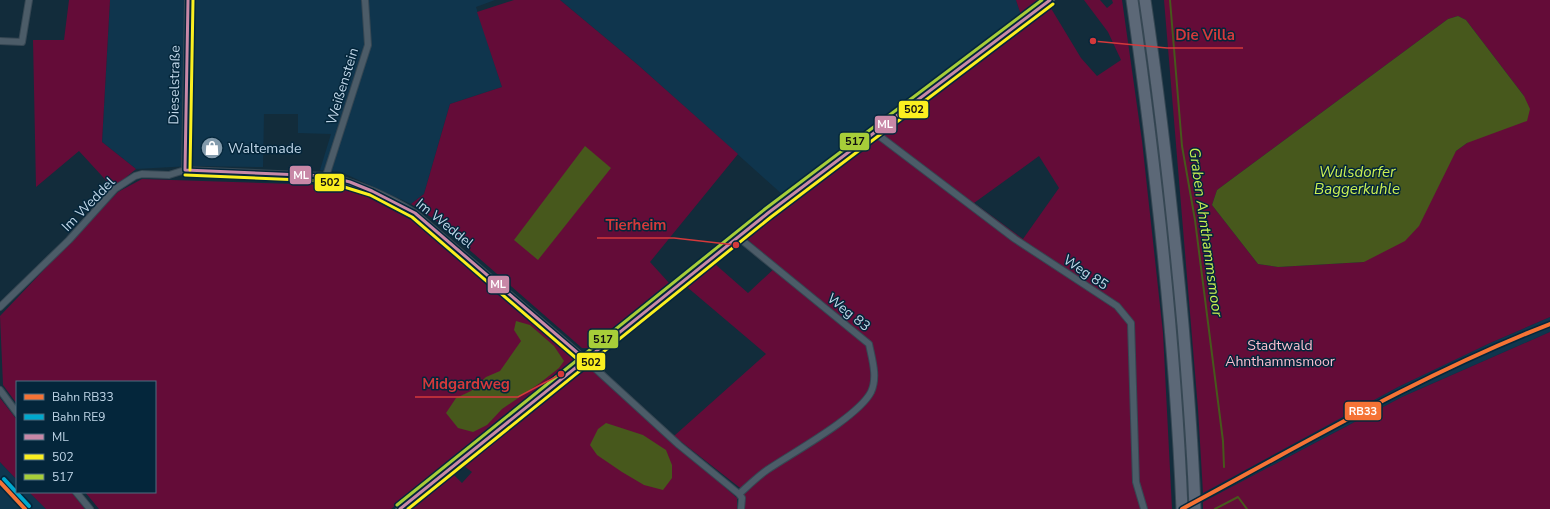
<svg xmlns="http://www.w3.org/2000/svg" width="1550" height="509" viewBox="0 0 1550 509" font-family="'Nunito Sans',sans-serif">
<style>
.built{fill:#0f354d}
.green{fill:#640c38;fill-rule:evenodd}
.water{fill:#47581c}
.lines{fill:none;stroke-linecap:round;stroke-linejoin:round}
.stream{stroke:#47581c;stroke-width:2}
.street-casing{stroke:#364753;stroke-width:8}
.secondary-casing{stroke:#364753;stroke-width:10}
.highway-casing{stroke:#364753;stroke-width:13}
.street{stroke:#4c5c68;stroke-width:6}
.secondary{stroke:#4c5c68;stroke-width:8}
.highway{stroke:#5c6877;stroke-width:11}
.bus-1-casing{stroke:#04263b;stroke-width:6}
.bus-2-casing{stroke:#04263b;stroke-width:6}
.bus-3-casing{stroke:#04263b;stroke-width:6}
.bus-1{stroke:#c888a7;stroke-width:3}
.bus-2{stroke:#faef20;stroke-width:3}
.bus-3{stroke:#a7ce39;stroke-width:3}
.rail-1-casing{stroke:#04263b;stroke-width:7}
.rail-2-casing{stroke:#04263b;stroke-width:7}
.rail-1{stroke:#f57335;stroke-width:4}
.rail-2{stroke:#00a9ce;stroke-width:4}
.labels{text-anchor:middle;stroke-width:3;stroke-linejoin:round;paint-order:stroke}
.street-label{font-size:14px;fill:#bfd5e7;stroke:#04263b}
.poi-label{font-size:14px;fill:#bfd5e7;stroke:#04263b;text-anchor:start}
.park-label{font-size:14px;fill:#fdbfcf;stroke:#04263b}
.water-label{font-size:15px;font-style:italic;fill:#cbf053;stroke:#04263b}
.leader{fill:none;stroke:#d4393b;stroke-width:1.5}
.callout-dot{fill:#d4393b;stroke:#04263b;stroke-width:1.5}
.callout-label{font-size:15px;text-anchor:middle;font-weight:bold;fill:#d4393b;stroke:#04263b;stroke-width:3;stroke-linejoin:round;paint-order:stroke}
.line-badge{stroke:#04263b;stroke-width:1.5}
.badge-label{font-size:11px;text-anchor:middle;font-weight:bold;fill:#fff}
.pale-badge-label{font-size:11px;text-anchor:middle;font-weight:bold;fill:#111}
</style>
<rect width="100%" height="100%" fill="#122c3b"/>
<path class="built" d="M110,0H495L476,7L502,87L450,104L424,194L411,204L341,172L320,170L331,134L298,133V114H264L263,167L191,166L136,169L102,142Z
M560,0H1016L1021,15L783,195L638,65Z
M1550,317V332L1402,397L1189,509H1174L1398,387L1490,343Z
M0,462L17,480V492H29L46,509H0Z"/>
<path class="green" d="M69,0H110L102,142L136,169L113,188L79,151L36,187L33,40H64Z
M514,0H560L638,65L738,154L650,262L670,284L591,348H582L434,219L411,204L424,194L450,104L502,87L477,12Z
M1016,0H1041L1021,15Z
M1084,0H1100L1107,8L1113,3L1112,0H1122L1142,141L1163,333L1172,509H743L744,491L674,436L766,354L687,287L715,264L748,293L777,266L746,238L794,198L1049,5L1081,58L1097,76L1121,60L1108,32ZM1039,156L1059,188L1023,239L974,203Z
M1164,0H1550V317L1490,343L1398,387L1203,493L1198,409ZM1458,16L1466,20L1524,96L1467,143L1456,151L1364,262L1278,267L1258,264L1212,205L1217,190L1448,19Z
M142,179L327,185L373,197L415,221L572,354L574,363L391,509H99L85,492H155V382H17V404L3,385L0,316L118,192Z
M1550,332V509H1203V502L1402,397Z
M589,367L737,498V509H411L453,474L462,483L472,472L464,466Z
M0,398L17,420V480L0,462Z
M29,492H71L85,509H46Z"/>
<path class="water" d="M1458,16L1466,20L1524,96L1530,109L1527,121L1467,143L1456,151L1419,226L1405,241L1364,262L1278,267L1258,264L1212,205L1217,190L1448,19Z
M585,146L611,168L538,260L514,240Z
M516,321L530,325L554,346L564,361L559,368L540,383L502,409L487,425L473,432L458,428L446,413L456,398L471,391L486,377L500,371L521,341L514,330Z
M606,423L643,435L666,450L672,465V478L663,490L644,485L622,472L597,455L590,445L598,429Z"/>
<g class="lines">
<path class="stream" d="M1170,0L1182,146L1195,220L1223,441L1224,467
M1215,509L1238,497L1247,509"/>
<g class="street-casing">
<path id="street" d="M0,41L22,42L29,0
M874,132L1015,239L1117,306L1131,323L1136,482L1144,509
M185,170L188,0
M326,176L368,45L365,0
M738,237L869,344C872,359 878,377 871,392C858,417 792,453 767,470C757,477 748,486 739,494
M0,307L69,240L115,189L135,176L142,174L169,175L185,170L326,176C358,183 388,196 415,213L586,360L679,445L739,494L742,498L741,509
M0,390L17,413
M76,492L90,509"/>
</g>
<g class="secondary-casing">
<path id="secondary" d="M400,509L768,213L1050,0"/>
</g>
<g class="highway-casing">
<path id="highway" d="M1132,0C1156,169 1175,339 1182,509
M1145,0C1161,108 1173,216 1183,325C1188,386 1193,447 1195,509"/>
</g>
<use href="#street" class="street"/>
<use href="#secondary" class="secondary"/>
<use href="#highway" class="highway"/>
<g class="bus-1-casing">
<path id="bus-1" d="M185,170L326,176L350,182L372,191L415,213L586,360
M185,170L188,0
M400,509L768,213L1050,0"/>
</g>
<g class="bus-2-casing">
<path id="bus-2" d="M190,170L193,0
M185,175L325,181L370,195L412,217L583,364
M408,509L771,217L1053,4"/>
</g>
<g class="bus-3-casing">
<path id="bus-3" d="M397,505L765,209L1042,0"/>
</g>
<use href="#bus-1" class="bus-1"/>
<use href="#bus-2" class="bus-2"/>
<use href="#bus-3" class="bus-3"/>
<g class="rail-1-casing">
<path id="rail-1" d="M0,482L25,509
M1182,509C1303,444 1422,374 1550,324"/>
</g>
<g class="rail-2-casing">
<path id="rail-2" d="M4,479L29,506"/>
</g>
<use href="#rail-1" class="rail-1"/>
<use href="#rail-2" class="rail-2"/>
</g>
<defs>
<g id="shop-disc" transform="scale(1.15)"><circle r="9.5" fill="#829aab" stroke="#04263b"/><path d="M-5-2.5h2.3a2.7 3.5 0 0 1 5.4 0H5L5.5 6h-11ZM-1.5-2.5h3a1.5 2.3 0 0 0-3 0Z" fill="#fff"/></g>
</defs>
<g fill-rule="evenodd">
<use href="#shop-disc" x="212" y="148"/>
</g>
<g class="labels">
<g class="street-label">
<text transform="translate(174 85) rotate(-89)" y="5">Dieselstraße</text>
<text transform="translate(342 86) rotate(-73)" y="5">Weißenstein</text>
<text transform="translate(88 204) rotate(-46)" y="5">Im Weddel</text>
<text transform="translate(445 223) rotate(39)" y="5">Im Weddel</text>
<text transform="translate(1086 272) rotate(34)" y="5">Weg 85</text>
<text transform="translate(849 312) rotate(39)" y="5">Weg 83</text>
</g>
<g class="poi-label">
<text x="228" y="153">Waltemade</text>
</g>
<g class="park-label">
<text x="1280" y="350">Stadtwald<tspan x="1280" dy="16">Ahnthammsmoor</tspan></text>
</g>
<g class="water-label">
<text x="1357" y="177">Wulsdorfer<tspan x="1357" dy="17">Baggerkuhle</tspan></text>
<text transform="translate(1206 232) rotate(82)" y="5">Graben Ahnthammsmoor</text>
</g>
</g>
<path class="leader" d="M1093 41L1167 48H1243M736 245L674 238H597M561 374L518 397H415"/>
<g class="callout-dot">
<circle cx="1093" cy="41" r="4"/>
<circle cx="736" cy="245" r="4"/>
<circle cx="561" cy="374" r="4"/>
</g>
<g class="callout-label">
<text x="1205" y="40">Die Villa</text>
<text x="636" y="230">Tierheim</text>
<text x="466" y="389">Midgardweg</text>
</g>
<g class="line-badge">
<rect x="898" y="100" width="31" height="19" rx="4" fill="#faef20"/>
<rect x="874" y="115" width="23" height="19" rx="4" fill="#c888a7"/>
<rect x="839" y="132" width="31" height="19" rx="4" fill="#a7ce39"/>
<rect x="289" y="165" width="23" height="20" rx="4" fill="#c888a7"/>
<rect x="314" y="173" width="31" height="19" rx="4" fill="#faef20"/>
<rect x="487" y="275" width="23" height="19" rx="4" fill="#c888a7"/>
<rect x="588" y="329" width="31" height="20" rx="4" fill="#a7ce39"/>
<rect x="576" y="352" width="30" height="19" rx="4" fill="#faef20"/>
<rect x="1344" y="401" width="38" height="20" rx="4" fill="#f57335"/>
</g>
<g class="badge-label">
<text x="885" y="128">ML</text>
<text x="301" y="179">ML</text>
<text x="498" y="288">ML</text>
<text x="1363" y="415">RB33</text>
</g>
<g class="pale-badge-label">
<text x="914" y="113">502</text>
<text x="855" y="145">517</text>
<text x="330" y="186">502</text>
<text x="603" y="343">517</text>
<text x="591" y="366">502</text>
</g>
<rect x="16" y="381" width="140" height="112" fill="#04263b" stroke="#4f6c80"/>
<rect x="24" y="394" width="20" height="6" fill="#f57335" stroke="#4f6c80"/>
<text x="52" y="401" font-size="12" fill="#bfd5e7">Bahn RB33</text>
<rect x="24" y="414" width="20" height="6" fill="#00a9ce" stroke="#4f6c80"/>
<text x="52" y="421" font-size="12" fill="#bfd5e7">Bahn RE9</text>
<rect x="24" y="434" width="20" height="6" fill="#c888a7" stroke="#4f6c80"/>
<text x="52" y="441" font-size="12" fill="#bfd5e7">ML</text>
<rect x="24" y="454" width="20" height="6" fill="#faef20" stroke="#4f6c80"/>
<text x="52" y="461" font-size="12" fill="#bfd5e7">502</text>
<rect x="24" y="474" width="20" height="6" fill="#a7ce39" stroke="#4f6c80"/>
<text x="52" y="481" font-size="12" fill="#bfd5e7">517</text>
</svg>
